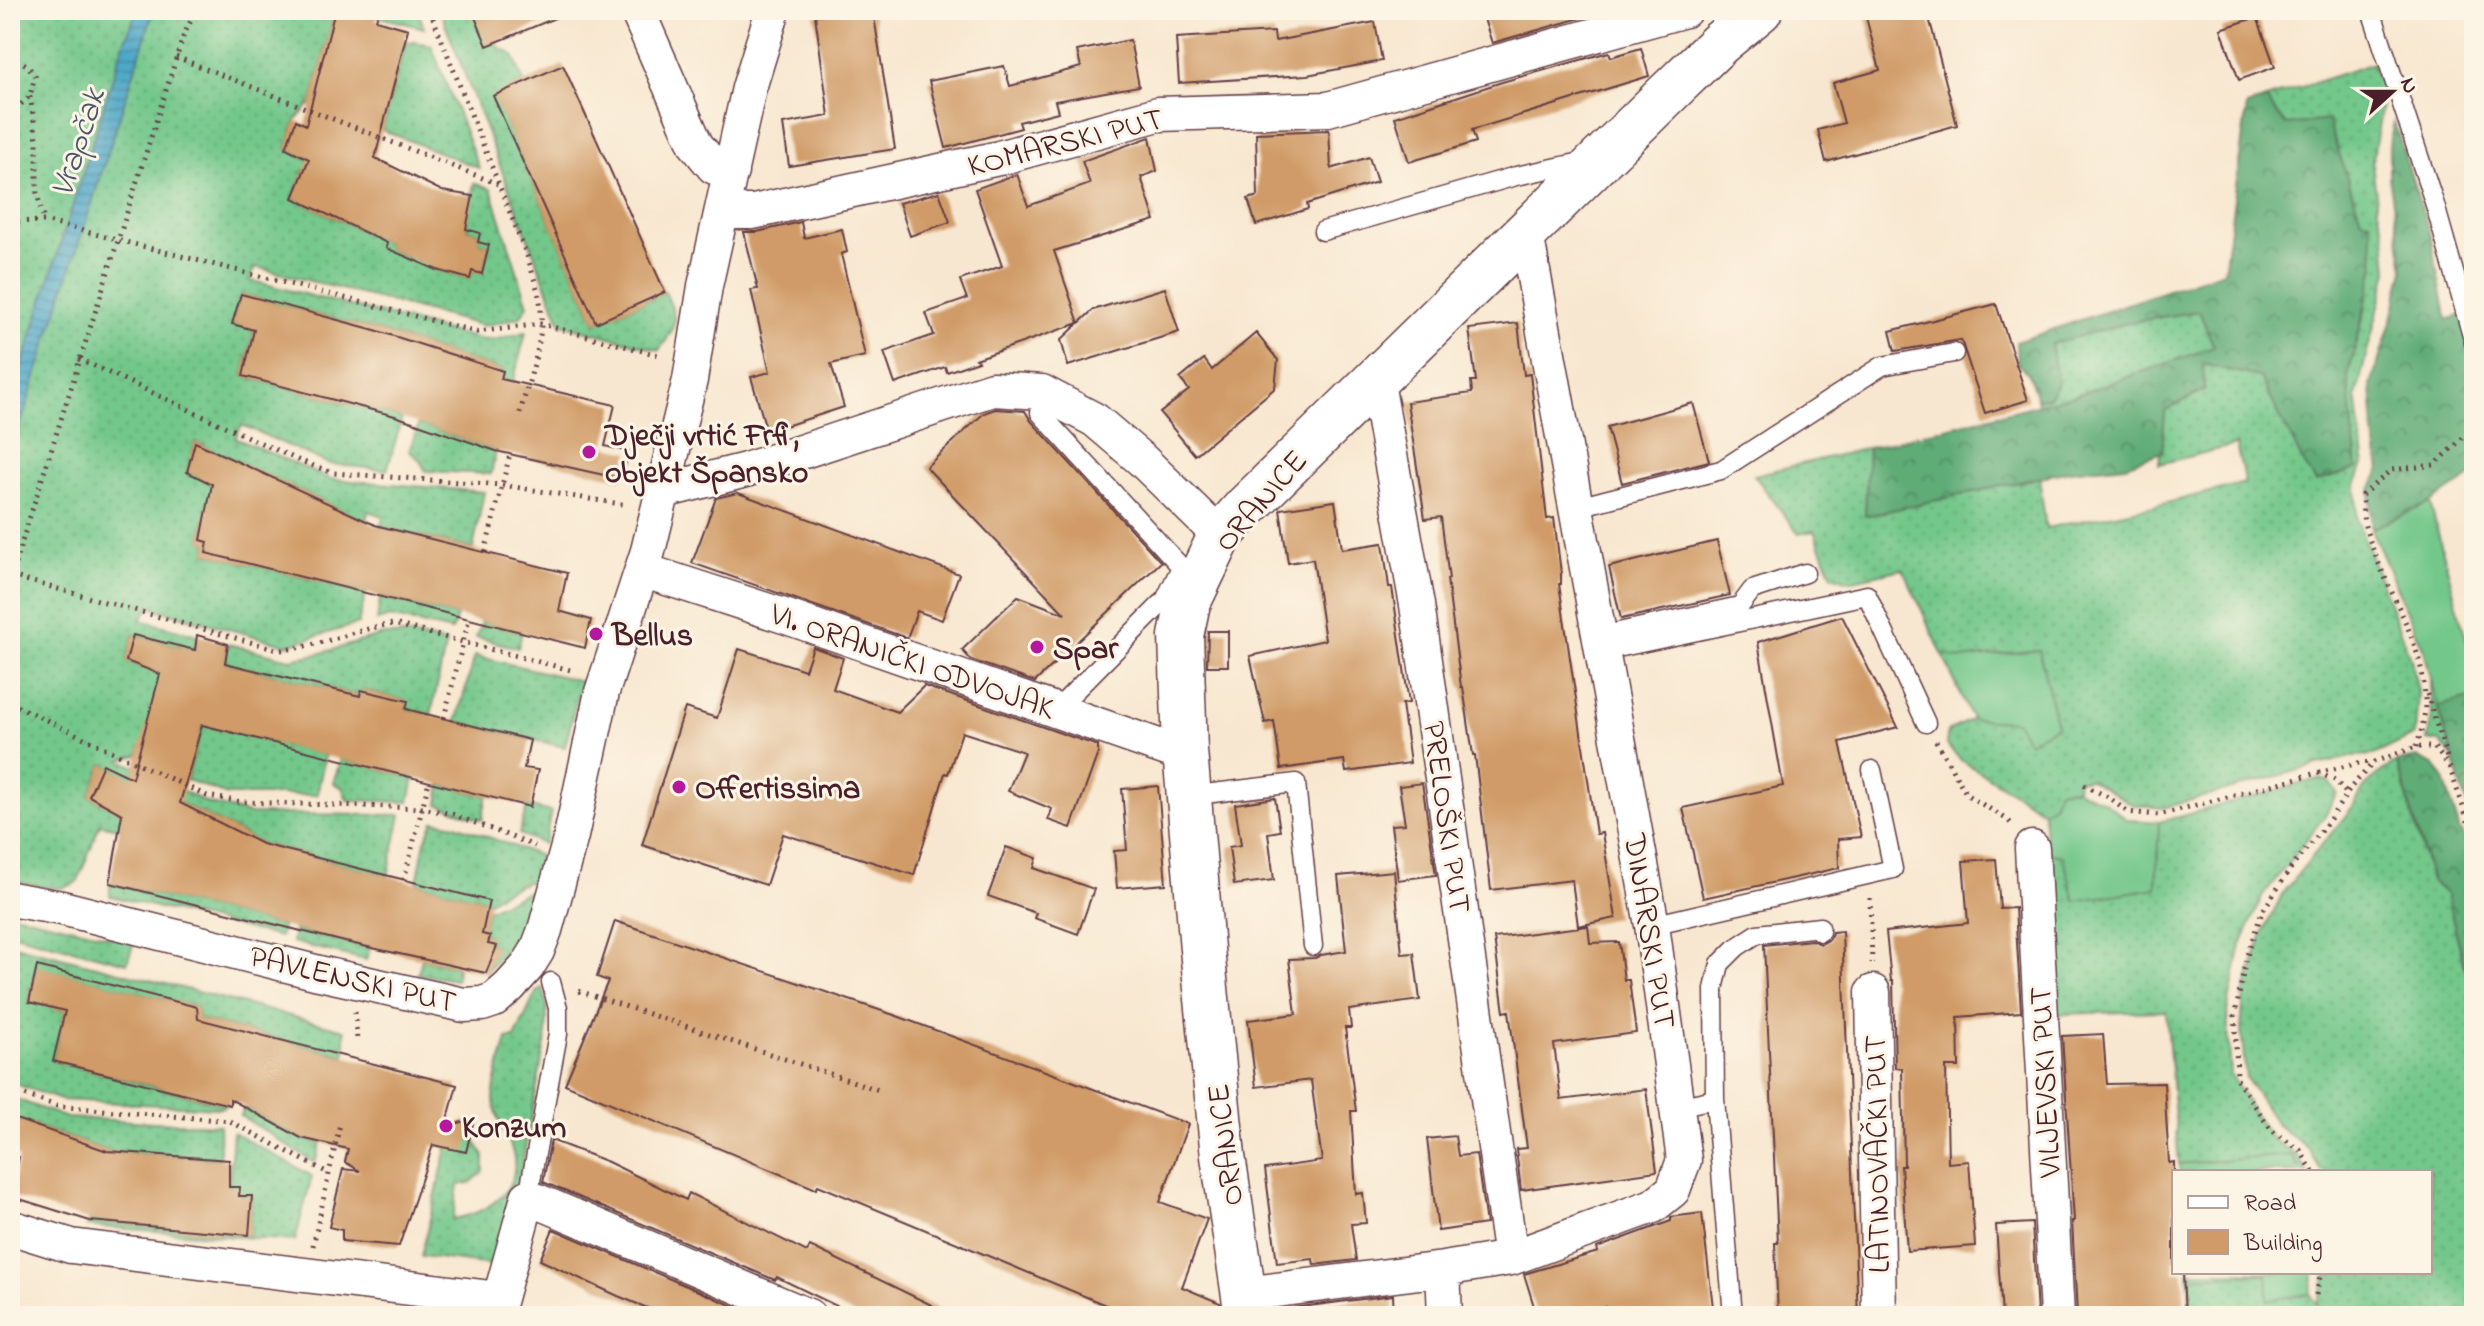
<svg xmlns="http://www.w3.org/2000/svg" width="2484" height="1326" viewBox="0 0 2484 1326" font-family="'Indie Flower',sans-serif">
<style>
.grass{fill:url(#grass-dots);stroke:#5e735b;stroke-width:2}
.forest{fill:url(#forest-crowns);stroke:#546651;stroke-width:2}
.garden{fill:#73c78b;stroke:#5e735b;stroke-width:2}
.water{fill:url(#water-rules);stroke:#4a627a;stroke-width:2}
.building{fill:#d09b68}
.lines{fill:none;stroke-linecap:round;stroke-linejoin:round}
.service-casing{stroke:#643d44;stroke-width:21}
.minor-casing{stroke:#643d44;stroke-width:37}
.secondary-casing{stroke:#643d44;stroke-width:47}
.path{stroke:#643d44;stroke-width:5;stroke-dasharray:2 6;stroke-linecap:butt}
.service{stroke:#fff;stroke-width:18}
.minor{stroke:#fff;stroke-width:34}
.secondary{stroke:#fff;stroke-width:44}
.poi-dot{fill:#b5179e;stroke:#fcf5e5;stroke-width:3}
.labels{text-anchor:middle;stroke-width:6;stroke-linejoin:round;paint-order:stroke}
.street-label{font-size:32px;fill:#4a1f2b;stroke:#fcf5e5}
.poi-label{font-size:32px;font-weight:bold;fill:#4a1f2b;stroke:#fcf5e5;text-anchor:start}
.water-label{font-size:34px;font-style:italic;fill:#4a556a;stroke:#fcf5e5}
</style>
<defs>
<pattern id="grass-dots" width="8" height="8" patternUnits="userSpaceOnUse" patternTransform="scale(2)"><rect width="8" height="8" fill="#73c78b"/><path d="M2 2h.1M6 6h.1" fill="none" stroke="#65aa78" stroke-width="1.8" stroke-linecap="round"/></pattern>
<pattern id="forest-crowns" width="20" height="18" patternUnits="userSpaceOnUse" patternTransform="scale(2)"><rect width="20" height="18" fill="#5eac77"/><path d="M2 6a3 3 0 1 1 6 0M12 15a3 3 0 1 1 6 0" fill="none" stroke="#508b62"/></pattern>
<pattern id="water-rules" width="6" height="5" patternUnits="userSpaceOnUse" patternTransform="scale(2)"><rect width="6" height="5" fill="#4aa6c8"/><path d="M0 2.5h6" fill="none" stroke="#4087a3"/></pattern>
</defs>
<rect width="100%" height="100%" fill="#fcf5e5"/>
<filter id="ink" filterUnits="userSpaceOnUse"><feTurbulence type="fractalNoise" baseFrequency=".0125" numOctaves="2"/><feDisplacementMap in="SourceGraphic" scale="16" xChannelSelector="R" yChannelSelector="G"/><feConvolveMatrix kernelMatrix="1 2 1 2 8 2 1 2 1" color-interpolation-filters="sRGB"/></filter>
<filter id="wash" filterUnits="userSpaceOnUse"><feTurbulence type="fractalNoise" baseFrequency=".006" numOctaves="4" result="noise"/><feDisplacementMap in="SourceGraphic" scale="32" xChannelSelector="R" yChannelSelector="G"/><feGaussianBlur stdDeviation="1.8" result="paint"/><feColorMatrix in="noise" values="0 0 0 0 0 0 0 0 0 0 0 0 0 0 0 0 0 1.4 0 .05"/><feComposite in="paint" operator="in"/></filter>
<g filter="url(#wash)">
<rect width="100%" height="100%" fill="#f8e7d0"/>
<path class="grass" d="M10,10H335L312,102L296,120L286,148L318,164L304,170L293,198L387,243V248L404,256L433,258L432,269L469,279L472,271L482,273L489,245L478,242L480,233L466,229L474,183L491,189L528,305L520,317L484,326L256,267L249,280L483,340L498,339L526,332L506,410L493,407L503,371L375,330L241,294L232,324L254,330L243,376L402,418L387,470L329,464L242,425L235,438L330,479L484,492L473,549L381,527L383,516L368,511L366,521L195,442L187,472L237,496L262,533L205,519L201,539L208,542L206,553L366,593L358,624L287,645L149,607L141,620L197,635L195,650L133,635L126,661L171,678L138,755L121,760L207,803L249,814L401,815L388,876L262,844L103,764L89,796L139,822L137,832L100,824L78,881C59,896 32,883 10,881Z
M379,10H418L424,28L377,16Z
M440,10H472L499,47L513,55L524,82L494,97L596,323L665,292C678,319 678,326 659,350L561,324Z
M406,41L431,45L479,168L382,130Z
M2373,63L2376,78L2381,84L2383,98L2372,163L2378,210L2385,236L2388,271L2356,396L2364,461L2356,485L2357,520L2411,660L2418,691L2415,735L2374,755L2355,756L2318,765L2163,808L2134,805L2089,779H2078L2076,789H2059L2053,805L2043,811L1961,760L1946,745L1948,731L1972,719L2016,721L2039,650L1961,659L1942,654L1903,569L1849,581L1832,575L1814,531L1799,534L1754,475L1868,448L1865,516L2039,477L2046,528L2159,505L2245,483L2236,445L2159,464L2165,411L2204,390L2202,364L2260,377L2303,462L2316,482L2356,469L2348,376L2366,307L2361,219L2328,121L2286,125L2266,99Z
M2199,311L2214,347L2076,395L2038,405L2037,399L2049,397L2057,384L2051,344L2132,322Z
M419,424L496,451L491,474L426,471L419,459L409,451Z
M380,597L457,616L452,631L390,617L377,621Z
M482,622L522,632L518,648L476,637Z
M383,635H410L446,643L431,715L406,709L407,701L362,690L360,696L225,663L228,644L290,659L318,654Z
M475,656L581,681L565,747L456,722Z
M2431,678L2453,758L2440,742L2427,740L2432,716Z
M202,725L325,755L317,795H227L187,780Z
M341,759L414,778L409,802L347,800L342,787L333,783Z
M2397,762L2431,881L2446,894L2474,1002V1316H2191L2188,1277L2268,1273V1299L2310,1294L2318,1304L2327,1272H2430V1172H2321L2310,1150L2277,1125L2246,1078L2241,1030L2244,994L2264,930L2284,891L2352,808L2364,788L2382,771Z
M2318,779L2328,781L2337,793L2324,817L2262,897L2241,945L2227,1012L2231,1075L2252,1111L2271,1138L2297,1156L2303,1165L2298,1167L2291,1155L2179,1164L2166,1011L2057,1014L2046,853L2063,856L2156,887L2159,822Z
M441,785L487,796L482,820L438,804Z
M527,806L551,812L544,844L519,834Z
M434,821L456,825L540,856L535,879L504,891L489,901L417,883L425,841Z
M110,883L282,926L280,937L110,896Z
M531,890L518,933L486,973L496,946L488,944L489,936L482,934L487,910Z
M10,913L134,942L127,963L10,933Z
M294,930L370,948L366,960L292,942Z
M10,944L345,1030V1056L198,1019L197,1007L37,967L29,1001L65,1011L53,1061L227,1105L220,1108L61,1100L10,1082Z
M422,959L457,967L456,980L418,974Z
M542,988L547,1005L546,1039L510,1228L497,1263L491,1265L421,1256L447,1148L470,1133L484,1155V1171L470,1183L458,1185L453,1219C488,1213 526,1189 511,1147C504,1130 493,1114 494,1094C495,1076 503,1056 507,1039L515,1038L537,991Z
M10,1097L67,1118L219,1125L220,1159L107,1151L10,1117Z
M243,1109L250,1110L301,1138L321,1143L315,1163L241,1116Z
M233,1132L312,1176L295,1241L87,1226L90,1221L249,1235L252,1197L239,1196V1188L229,1187Z"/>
<path class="forest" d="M2266,99L2286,125L2328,120L2361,219L2370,221L2375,266L2348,376L2357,469L2316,482L2303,462L2260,377L2203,364L2204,390L2165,411L2162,452L2125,465L2069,471L1865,516L1868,448L2076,395L2214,347L2199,311L2131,322L2051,344L2058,384L2049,397L2037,399L2028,373L2017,364L2016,342L2224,271L2247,106Z
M2394,122L2430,235L2447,320L2474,311V475L2430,503L2371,529V490L2380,470L2374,433L2371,385L2392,319L2404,269L2389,178V145Z
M2474,697V820L2462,789L2438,706Z
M2417,758L2434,765L2443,776L2460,831L2474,858V1002L2446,894L2432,881L2397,762Z"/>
<path class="garden" d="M2430,503L2474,669V697L2438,706L2424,650L2371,529Z
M2039,650L2057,726L2028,742L2016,721L1972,719L1942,654L1961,659Z
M2059,789H2076L2105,802L2127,820L2159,822L2156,888L2075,901L2063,856L2046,853L2043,811L2053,805Z
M2291,1155L2297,1167L2303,1165L2307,1172H2180L2179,1164Z
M2188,1272H2314L2310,1294L2268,1300L2267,1274L2188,1277Z"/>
<path class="water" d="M138,10H154L10,457V405L123,45Z"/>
<g id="blocks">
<path class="building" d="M335,10H379L376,20L408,29L375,158L442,191L473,196L466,229L480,233L478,242L489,245L482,274L472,271L470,279L437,270L386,248L387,243L293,198L309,159L286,148L296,120L306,125Z
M472,10H571L572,11L487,46Z
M860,10H873L895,149L789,166L783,124L829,116L815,15Z
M1481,10H1597L1598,13L1492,43Z
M1864,10H1927L1957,125L1826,162L1818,130L1844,123L1833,83L1880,70Z
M2257,17L2275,67L2239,80L2221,29Z
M1375,22L1382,61L1307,75L1179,83L1176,38L1274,32L1275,41Z
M1130,40L1139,86L1055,101L1058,112L1019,122L1021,128L946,148L929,81L1004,66L1010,86L1081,67L1077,51Z
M1641,48L1649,76L1472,130L1476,142L1409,162L1395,117L1502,82L1609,52L1611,57Z
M563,65L665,292L596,323L493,96Z
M1329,130L1331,169L1369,157L1377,182L1307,204L1308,209L1256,225L1248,199L1258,196L1256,133Z
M1150,137L1157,171L1141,177L1155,220L1054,251L1079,323L976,359L978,361L947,372L945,367L895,384L884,352L934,335L926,313L967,299L960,280L1002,266L975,189L1017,174L1028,206L1090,184L1082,161Z
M939,192L950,222L910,236L899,203Z
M801,222L804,238L842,229L847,252L841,254L865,356L831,364L844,407L767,432L751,377L770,372L751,290L758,289L744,232H757Z
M1165,288L1179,332L1068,366L1061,340L1093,310Z
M241,294L375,330L503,371L501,379L615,405L605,446L629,452L622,479L496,451L395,416L243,376L254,330L232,324Z
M1996,304L2028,400L1985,413L1961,340L1895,351L1890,331Z
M1518,323L1524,375L1530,374L1547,519L1554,518L1561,573V584H1559L1596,834L1602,833L1616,918L1578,926L1572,880L1491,890L1475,755H1473L1463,687H1461L1447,579H1449L1441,517L1425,519L1407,402L1472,393L1471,381H1476L1469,329Z
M1256,333L1278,360L1275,388L1195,455L1160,413L1189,390L1180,379L1204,359L1212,370Z
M1693,403L1709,461L1622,483L1607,427Z
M995,409L1025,411L1031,421L1161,562L1035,682L971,660L962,650L1018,596L1065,614L926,467L984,413Z
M195,442L375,525L567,573L559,611L591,620L585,648L206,553L208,542L201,540L212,484L187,472Z
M738,493L959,574L942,620L917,611L907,638L692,563L716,498Z
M1335,501L1342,549L1383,543L1389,587H1392L1409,703L1402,704L1410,763L1346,772L1344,760L1281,769L1274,721L1265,723L1250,656L1325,640L1313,559L1288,563L1280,509Z
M1717,541L1730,595L1621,619L1609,567Z
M1842,616L1898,727L1840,742L1861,837L1838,839L1839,868L1703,898L1683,808L1783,786L1758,642Z
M1208,631H1228V666H1207Z
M133,635L195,650L197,635L228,644L225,663L360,696L361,690L408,701L406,709L530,740L524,768L538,770L530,807L202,725L180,803L262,844L489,901L482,934L490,936L488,944L497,946L486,973L345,942L110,883L122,814L89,796L103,764L132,778L160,674L126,661Z
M813,647L843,658L833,689L897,712L924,686L1098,746V753L1071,828L1048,820L1052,809L1008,791L1024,752L962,732L948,774L945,773L914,875L783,834L766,885L642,845L685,708L717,718L739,649L805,670Z
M1422,783L1436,875L1398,880L1391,825L1405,824L1399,786Z
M1158,786L1166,884L1117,888L1114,851L1127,850L1122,789Z
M1275,798L1280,831L1268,833L1274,880L1234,885L1229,847L1241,845L1235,804Z
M1006,847L1037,858L1034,868L1094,889L1078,934L1034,918L1036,913L988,896Z
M1996,859L2000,909L2015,908L2021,1012L1958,1017L1959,1067H1946L1948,1163L1969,1161L1975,1246L1907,1251L1901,1166H1904L1902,1068H1895L1893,981H1891L1886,932L1968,923L1963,861Z
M1394,871L1402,954L1414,953L1420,1000L1349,1010L1351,1028H1345L1356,1111H1351L1356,1194L1363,1193L1366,1223L1351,1224L1356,1260L1314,1265L1313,1259L1277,1263L1265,1169L1322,1161L1311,1080L1256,1087L1248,1020L1296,1014L1289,959L1315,958L1321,955L1346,951L1338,876Z
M615,921L897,1016L1188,1124L1160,1202L1207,1219L1182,1287L1220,1303L1222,1316H1132L818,1185L816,1189L565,1084L608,981L597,977Z
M1588,926L1590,943L1619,942L1624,980H1629L1636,1033L1554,1044L1561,1100L1646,1089L1657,1171L1521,1190L1516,1149L1527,1148L1509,1011L1504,1012L1494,938Z
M1842,931L1858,1316H1778L1775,1243H1778L1764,945L1811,940L1821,944L1830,939L1832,932Z
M37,966L197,1007L198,1019L457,1085L446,1126L474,1119L466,1152L433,1145L399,1246L342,1241V1230L329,1227L343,1169L360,1171L345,1162L348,1149L301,1138L230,1099V1105L53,1061L65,1011L29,1002Z
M2103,1034L2107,1084L2164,1083L2169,1163L2174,1162V1272H2183L2185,1316H2107V1312L2077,1314L2072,1221H2074L2062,1036Z
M10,1117L107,1151L229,1160V1187H240L239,1196H252L249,1235L90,1221L10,1196L19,1157L10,1153Z
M1455,1136L1458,1156L1476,1154L1486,1224L1438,1231L1427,1139Z
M551,1140L608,1162L686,1200L689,1193L807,1252L810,1246L954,1316H857L777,1277L775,1280L543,1182Z
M1702,1213L1714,1316H1606L1605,1307L1576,1316H1537L1524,1274L1598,1252L1597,1248L1671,1221V1217Z
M2032,1223L2037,1316H2002L1996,1225Z
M553,1229L752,1314L751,1316H667L618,1296L540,1260Z
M1393,1295L1394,1316H1294V1308Z"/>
</g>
</g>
<g filter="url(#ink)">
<use href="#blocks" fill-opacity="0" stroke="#643d44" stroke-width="2"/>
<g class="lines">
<g class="service-casing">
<path id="service" d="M2371,10L2435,205L2474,343
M1323,231L1516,176L1586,161
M1042,392L1040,413L1184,570L1199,580
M1574,508L1721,470L1882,366L1954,353
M1600,636L1740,606L1752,590L1805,573
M1603,651L1867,595L1926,723
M1057,709L1165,600L1181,567
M1188,796L1296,783L1313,946
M1652,925L1893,869L1872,770
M1715,1099L1733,1316
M1676,1107L1715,1099L1714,989L1720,964L1737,947L1757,934L1820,927V932
M528,1197L558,1034V1008L551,982"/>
</g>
<g class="minor-casing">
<path id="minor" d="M637,10L696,145L714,167L731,172
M723,212H753L999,158L1158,114L1328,109L1685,10
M1376,377L1417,605L1511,1258
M663,491L746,470L992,389L1042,392L1095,420L1142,460L1220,536
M642,570L787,617L1167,749L1185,751
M2032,848L2057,1316
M10,899L62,908L319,973L464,1005L482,1004L494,1000L509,987L527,967L537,951L545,930L571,836L602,692L648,551L690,380L705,286L749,88L773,10
M1873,992L1879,1316
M10,1227L71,1246L499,1299
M1443,1269L1445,1316
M1244,1294L1443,1269L1511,1258L1653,1206L1673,1190L1684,1160L1652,925L1526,233
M495,1316L528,1197L808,1316"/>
</g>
<g class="secondary-casing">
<path id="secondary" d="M1247,1316L1223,1156L1202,949L1185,751L1181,636L1188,603L1220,536L1244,509L1667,94L1721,42L1760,10"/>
</g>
<path class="path" d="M430,10L529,261C533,277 540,293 541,310C544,341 528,382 520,413
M10,55L28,66L35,76L30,96L10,114
M176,57L498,184
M30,96L37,139V193L44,221
M10,222L44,221L477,332L541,324L658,355L662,353
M79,359L298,460L333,473L502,485L627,505
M485,552L510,454
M11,576L279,650C318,648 354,629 394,624L574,671
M10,579L183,37L196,10
M2427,694L2448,761
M10,703L207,796L242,802L422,808L452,814L535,846
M444,718L469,619
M1936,741L1967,795L2008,820L2013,826
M2416,747C2448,668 2386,599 2365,526C2362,516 2363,505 2362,495L2391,470L2435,465L2474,427
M2318,773L2335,780L2347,794
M2084,785L2110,798L2127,812L2159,815L2317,773L2359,763L2373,762
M404,880L429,781
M1870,898L1872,963
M579,991L882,1091
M355,1012L357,1039
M10,1090L57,1106L230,1121L328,1173
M2313,1172L2300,1150L2271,1130L2237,1079L2235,1016L2246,958L2262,912L2291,868L2328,822L2352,786L2374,762L2416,747H2434L2449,766L2474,839
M313,1246L340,1124
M2316,1295L2321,1272"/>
<use href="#service" class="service"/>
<use href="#minor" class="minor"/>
<use href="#secondary" class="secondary"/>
</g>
</g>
<g class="poi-dot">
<circle cx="589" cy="452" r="8"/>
<circle cx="596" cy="634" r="8"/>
<circle cx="1037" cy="647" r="8"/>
<circle cx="679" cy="787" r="8"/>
<circle cx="446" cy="1126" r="8"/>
</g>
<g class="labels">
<g class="street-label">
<text transform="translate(1065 141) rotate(-14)" y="11">KOMARSKI PUT</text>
<text transform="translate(1260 500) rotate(-49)" y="11">ORANICE</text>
<text transform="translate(913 660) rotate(19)" y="11">VI. ORANIČKI ODVOJAK</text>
<text transform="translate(1448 817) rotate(82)" y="11">PRELOŠKI PUT</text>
<text transform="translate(1651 931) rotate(81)" y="11">DINARSKI PUT</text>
<text transform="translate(353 978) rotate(13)" y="11">PAVLENSKI PUT</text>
<text transform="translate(2044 1082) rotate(-93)" y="11">VILJEVSKI PUT</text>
<text transform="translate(1224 1145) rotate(-97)" y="11">ORANICE</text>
<text transform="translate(1876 1154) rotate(-91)" y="11">LATINOVAČKI PUT</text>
</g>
<g class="poi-label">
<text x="605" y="445">Dječji vrtić Frfi,<tspan x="605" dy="37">objekt Špansko</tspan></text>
<text x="612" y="645">Bellus</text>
<text x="1053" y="658">Spar</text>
<text x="695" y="798">Offertissima</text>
<text x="462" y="1137">Konzum</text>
</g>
<g class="water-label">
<text transform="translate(76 142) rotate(-72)" y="12">Vrapčak</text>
</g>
</g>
<rect width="2484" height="1326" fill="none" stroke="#fcf5e5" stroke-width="40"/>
<rect x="2172" y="1170" width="260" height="104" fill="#fcf5e5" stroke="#b59f9b" stroke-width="2"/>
<rect x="2188" y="1196" width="40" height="12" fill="#ffffff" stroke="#b59f9b" stroke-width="2"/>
<text x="2244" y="1210" font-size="24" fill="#4a1f2b">Road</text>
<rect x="2188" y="1230" width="40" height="24" fill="#d09b68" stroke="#b59f9b" stroke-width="2"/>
<text x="2244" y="1250" font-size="24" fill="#4a1f2b">Building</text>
<g transform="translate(2392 92) rotate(69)" stroke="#fcf5e5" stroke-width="6" paint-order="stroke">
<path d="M0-6L14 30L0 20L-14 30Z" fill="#4a1f2b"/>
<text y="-12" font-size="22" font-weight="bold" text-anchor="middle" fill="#4a1f2b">N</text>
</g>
</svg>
